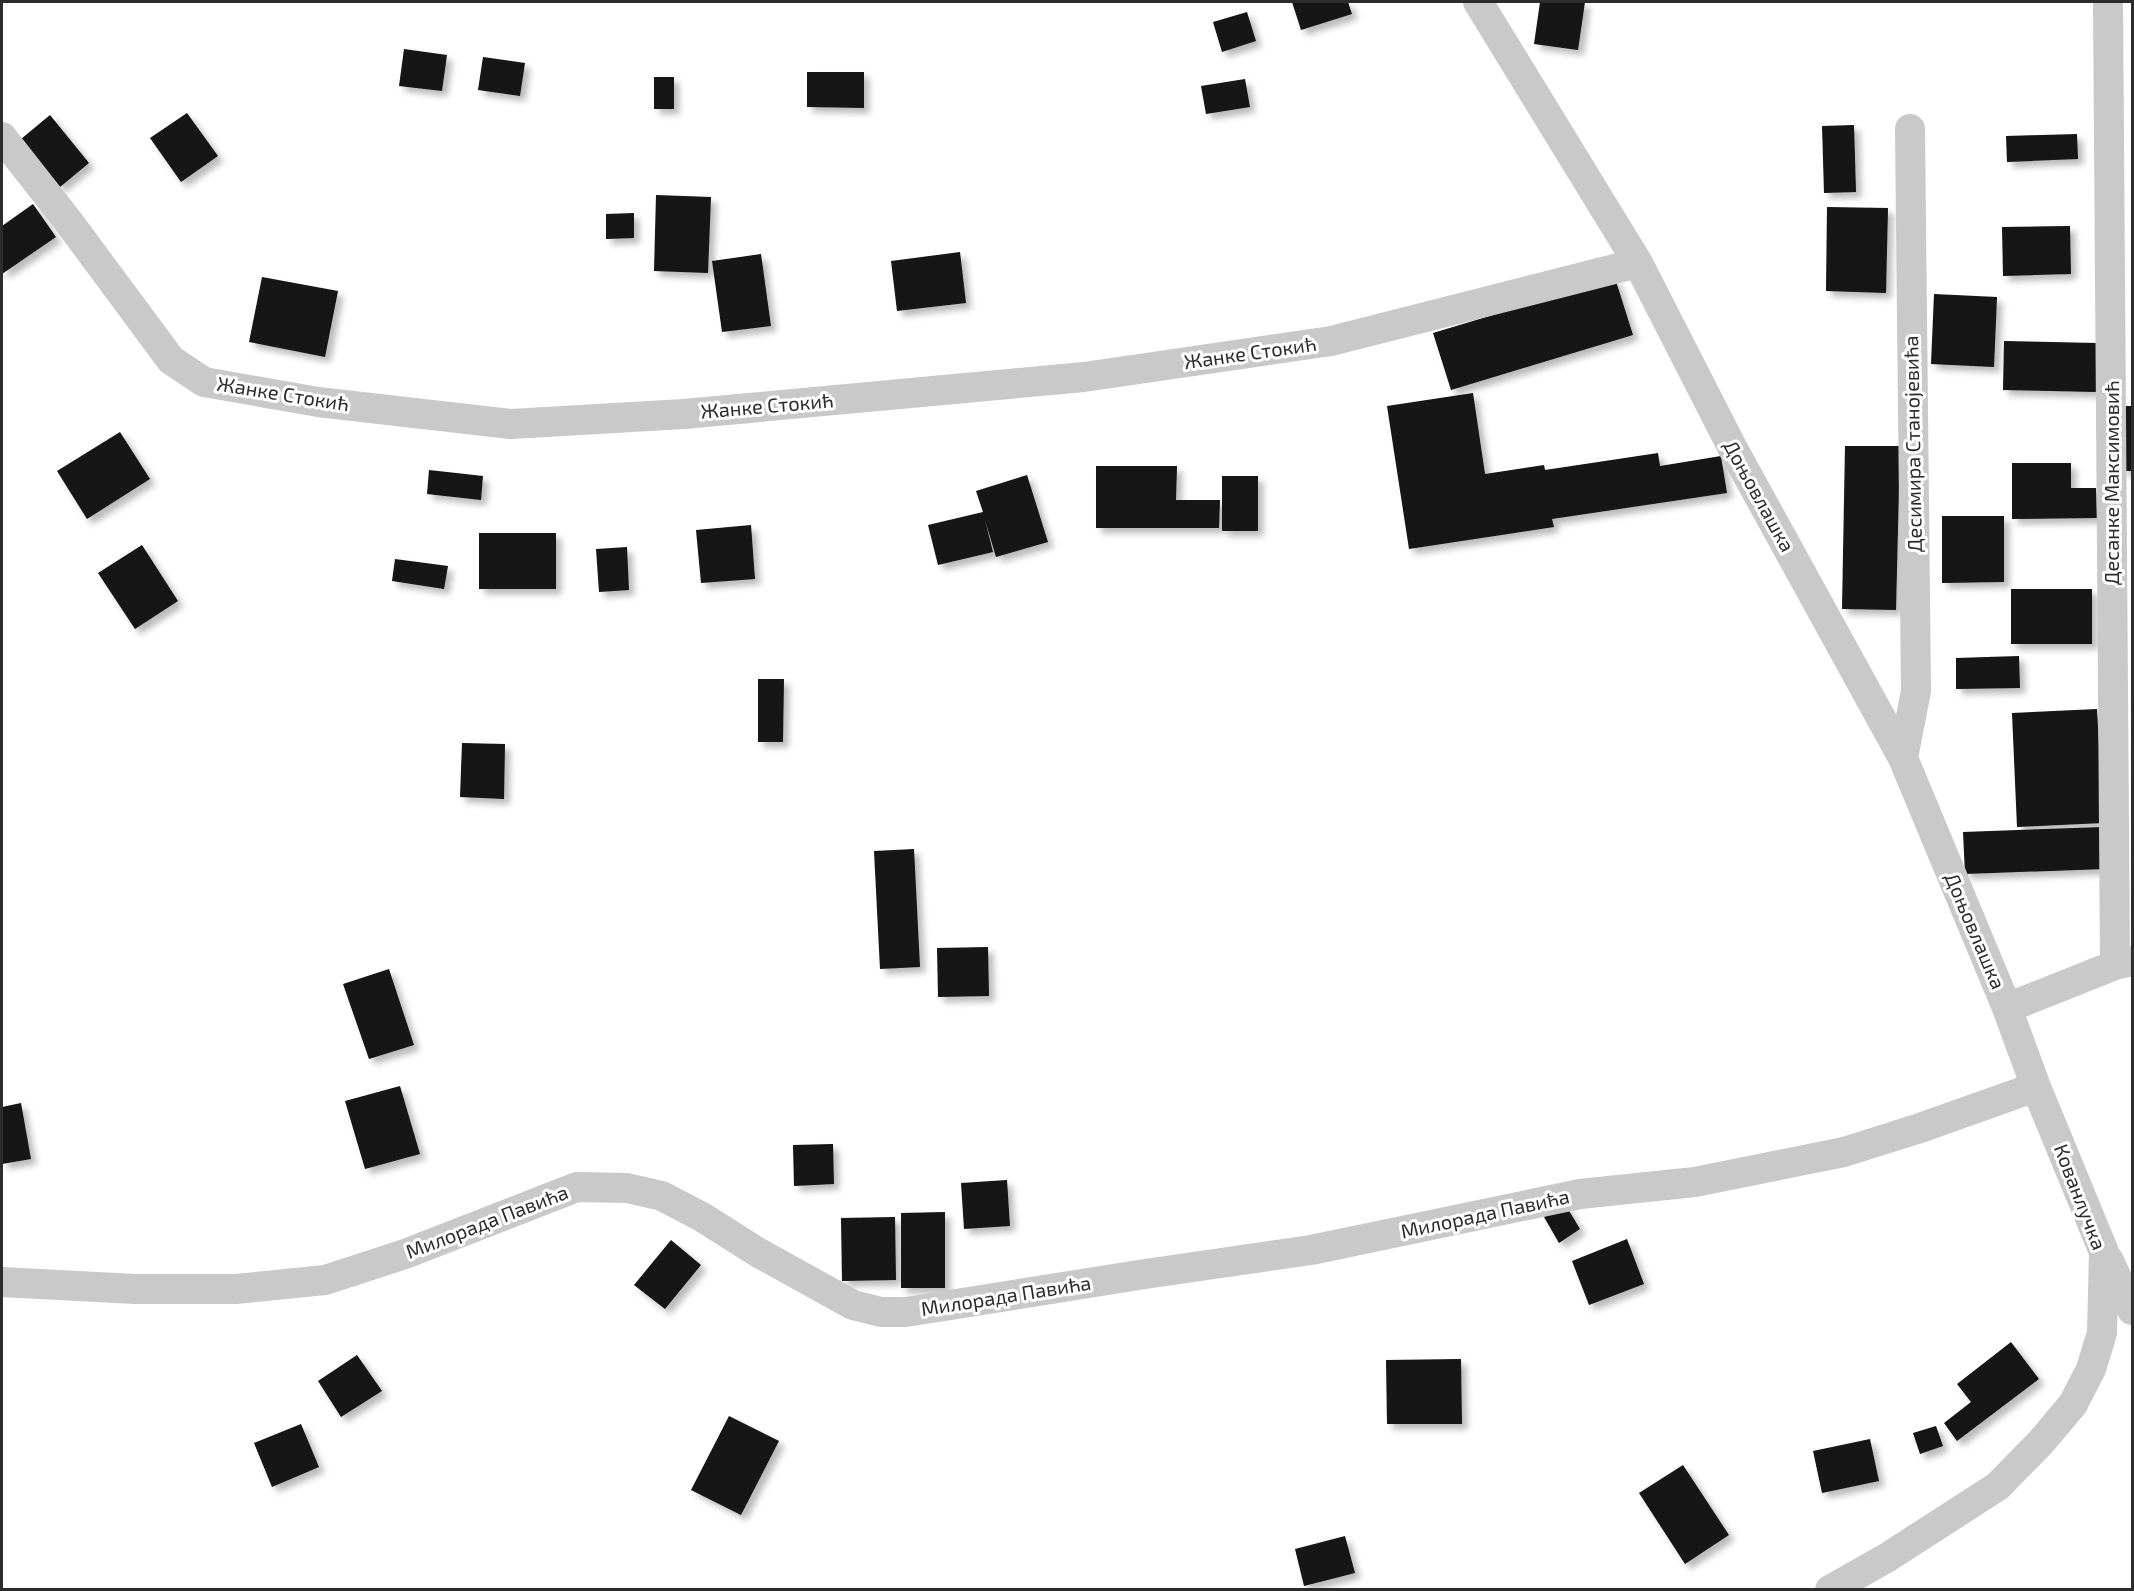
<svg xmlns="http://www.w3.org/2000/svg" width="2134" height="1591" viewBox="0 0 2134 1591" font-family="'Exo 2',sans-serif">
<style>
.building{fill:#131313;filter:url(#shadow)}
.lines{fill:none;stroke-linecap:round;stroke-linejoin:round}
.street{stroke:#c9c9c9;stroke-width:30}
.labels{text-anchor:middle;stroke-width:6;stroke-linejoin:round;paint-order:stroke}
.street-label{font-size:20px;fill:#2c2c2c;stroke:#fff}
</style>
<defs>
<filter id="shadow"><feDropShadow dx="5.5" dy="5.5" stdDeviation="3" flood-color="#0004"/></filter>
</defs>
<rect width="100%" height="100%" fill="#fff"/>
<path class="building" d="M1292,2H1348L1352,14L1301,30Z
M1540,2H1585L1578,50L1534,44Z
M1247,12L1256,41L1222,52L1213,22Z
M404,49L447,55L442,91L399,86Z
M483,57L525,63L520,96L478,90Z
M807,72H864V108L807,107Z
M654,77H674V109H654Z
M1245,79L1250,107L1206,114L1201,86Z
M187,113L218,156L181,182L150,138Z
M50,115L89,163L60,187L21,139Z
M1854,125L1856,192L1824,193L1822,126Z
M2077,134L2078,159L2007,162L2006,136Z
M656,195L711,197L708,273L654,271Z
M33,204L56,237L2,274V226Z
M1827,207L1888,208L1886,293L1826,291Z
M634,213V238L606,239V214Z
M2070,226L2071,274L2003,276L2002,227Z
M960,252L966,303L897,311L891,261Z
M761,254L771,326L722,332L712,261Z
M262,277L338,291L325,357L249,342Z
M1615,278L1633,335L1451,390L1433,333Z
M1934,294L1997,297L1994,367L1931,364Z
M2004,341L2097,343L2096,392L2003,390Z
M1473,393L1485,474L1544,465L1545,470L1658,453L1660,466L1721,456L1727,493L1552,519L1554,527L1409,549L1387,406Z
M2123,406H2132V471H2122Z
M120,432L150,479L87,519L57,471Z
M1845,446H1900L1896,610L1842,609Z
M2012,463H2071V488H2096L2097,518L2012,519Z
M1096,466H1177L1176,500H1220L1219,528H1096Z
M429,470L483,476L481,500L427,494Z
M1027,475L1048,542L996,557L985,520L993,552L938,565L928,525L983,512L976,491Z
M1222,476H1258V531H1222Z
M1942,516H2004V582L1942,583Z
M751,525L755,579L701,583L696,530Z
M479,533H556V589H479Z
M142,545L178,601L135,629L98,573Z
M627,547L629,590L599,592L596,549Z
M395,559L448,566L444,589L392,581Z
M2011,589H2092V644H2011Z
M2019,656L2020,688L1956,689V658Z
M758,679H784L783,742H758Z
M2097,709L2103,823L2017,827L2012,713Z
M462,743L505,744L504,799L460,797Z
M2103,827L2105,869L1965,874L1963,832Z
M914,849L920,967L880,969L874,851Z
M988,947L989,996L938,997L937,948Z
M389,969L414,1045L369,1059L343,984Z
M400,1086L420,1154L365,1169L345,1101Z
M21,1103L31,1159L2,1164V1107Z
M833,1144L834,1184L794,1186L793,1145Z
M1007,1180L1010,1226L964,1229L961,1183Z
M1565,1204L1580,1229L1559,1243L1544,1217Z
M945,1212V1288H901V1213Z
M895,1217L896,1280L842,1281L841,1218Z
M1627,1239L1644,1284L1589,1305L1572,1261Z
M671,1240L701,1265L665,1309L634,1285Z
M2011,1342L2039,1379L1957,1441L1944,1423L1971,1402L1957,1384Z
M357,1355L382,1391L341,1417L318,1381Z
M1461,1359L1462,1424H1387L1386,1360Z
M729,1416L779,1441L741,1515L691,1490Z
M301,1424L319,1467L272,1487L254,1443Z
M1936,1426L1943,1446L1920,1454L1913,1433Z
M1870,1439L1879,1481L1822,1493L1813,1451Z
M1683,1465L1729,1535L1685,1564L1639,1493Z
M1345,1536L1355,1573L1304,1586L1295,1549Z"/>
<g class="lines">
<path class="street" d="M1478,2L1638,263L1732,447L1903,758L2007,1008L2036,1087L2104,1252L2102,1333L2091,1369L2073,1404L2041,1442L1998,1486L1888,1557L1830,1590
M2108,2L2115,965
M2,137L68,221L171,360L204,382L318,402L511,424L684,414L1084,377L1331,341L1638,263
M1903,758L1916,691L1910,129
M2007,1008L2115,965L2132,961
M2108,1259L2132,1310
M2,1282L135,1289H236L325,1280L405,1254L577,1187L627,1188L662,1196L702,1217L759,1253L853,1305L881,1312H906L1145,1274L1311,1250L1580,1194L1695,1182L1844,1152L1920,1128L2036,1087"/>
</g>
<g class="labels">
<g class="street-label">
<text transform="translate(1250 353) rotate(-8)" y="7">Жанке Стокић</text>
<text transform="translate(283 394) rotate(9)" y="7">Жанке Стокић</text>
<text transform="translate(767 406) rotate(-5)" y="7">Жанке Стокић</text>
<text transform="translate(1913 444) rotate(-91)" y="7">Десимира Станојевића</text>
<text transform="translate(2112 483) rotate(-90)" y="7">Десанке Максимовић</text>
<text transform="translate(1759 496) rotate(61)" y="7">Доњовлашка</text>
<text transform="translate(1975 931) rotate(67)" y="7">Доњовлашка</text>
<text transform="translate(2080 1197) rotate(69)" y="7">Кованлучка</text>
<text transform="translate(1485 1214) rotate(-12)" y="7">Милорада Павића</text>
<text transform="translate(487 1222) rotate(-21)" y="7">Милорада Павића</text>
<text transform="translate(1006 1296) rotate(-9)" y="7">Милорада Павића</text>
</g>
</g>
<rect width="2134" height="1591" fill="none" stroke="#2c2c2c" stroke-width="6"/>
</svg>
